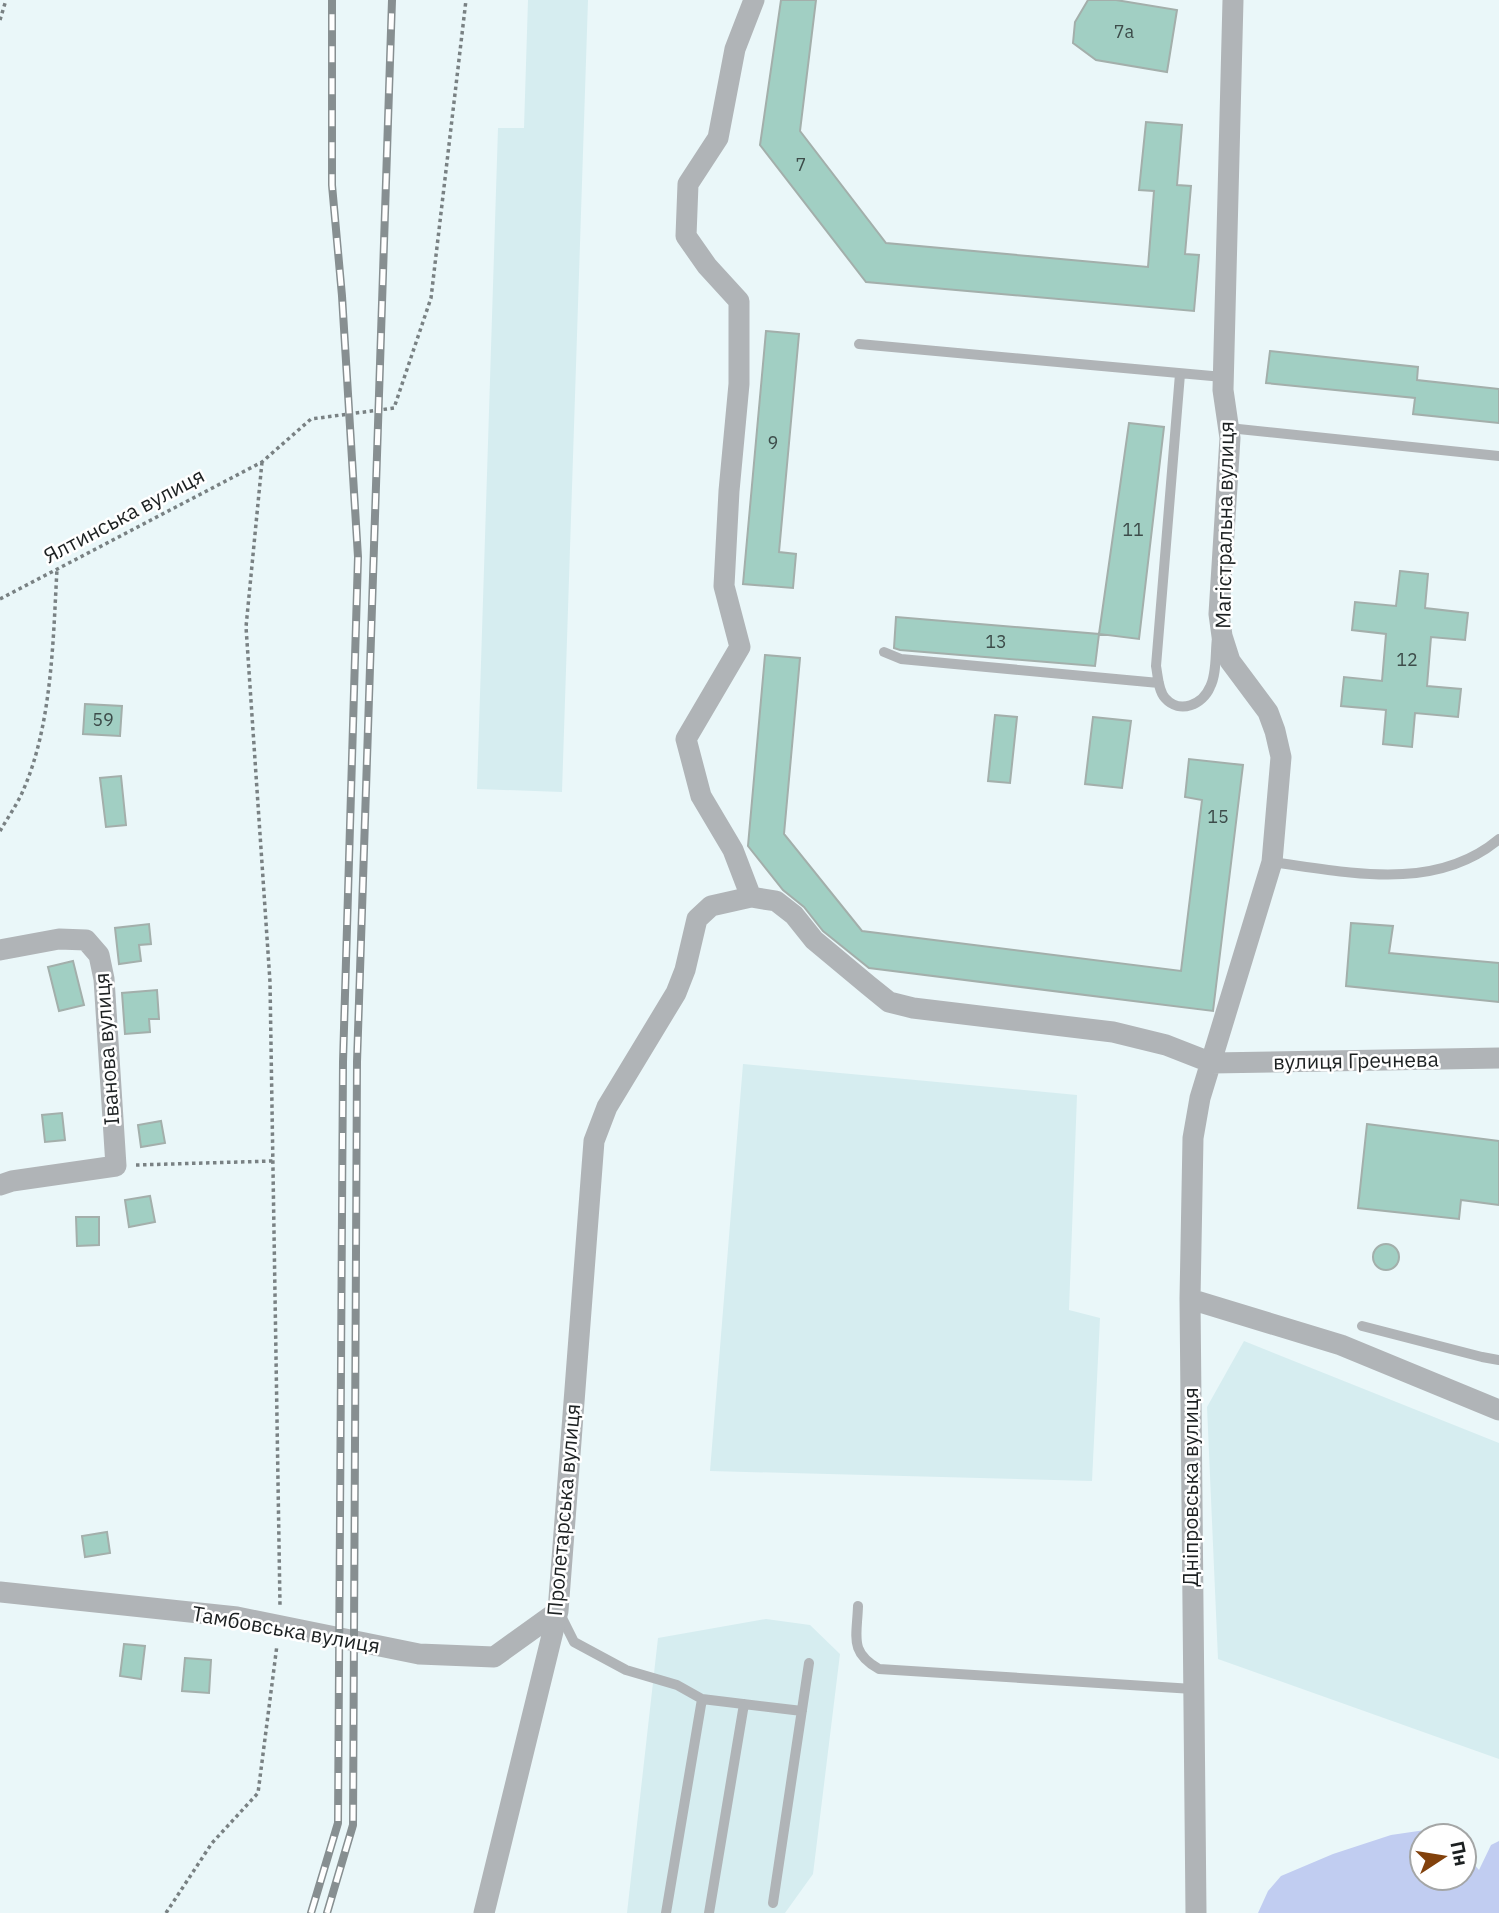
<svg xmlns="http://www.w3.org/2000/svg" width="1499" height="1913" viewBox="0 0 1499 1913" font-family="'IBM Plex Sans',sans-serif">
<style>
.built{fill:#d6edf0}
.water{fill:#c1cdf1}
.building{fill:#a1cfc3;stroke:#a3afab;stroke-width:2}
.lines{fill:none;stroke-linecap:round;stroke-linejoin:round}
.path{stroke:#798183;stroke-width:3.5;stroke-dasharray:3.5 3.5;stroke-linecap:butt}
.service{stroke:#b0b4b7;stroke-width:10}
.minor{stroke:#b0b4b7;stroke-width:21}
.rail-casing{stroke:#878f91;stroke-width:8}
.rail{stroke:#fff;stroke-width:5;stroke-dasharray:16;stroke-linecap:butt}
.labels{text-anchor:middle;stroke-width:5;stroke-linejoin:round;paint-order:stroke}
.number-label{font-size:18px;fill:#3d4c4a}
.street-label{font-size:21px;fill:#1c2021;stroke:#fff}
</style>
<rect width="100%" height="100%" fill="#eaf7f9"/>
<path class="built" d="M528,0H588L562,792L477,789L498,128H524Z
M743,1064L1077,1095L1069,1310L1100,1318L1092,1481L710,1471Z
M1244,1341L1499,1443V1759L1218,1659L1207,1407Z
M766,1619L810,1625L840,1654L813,1874L785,1913H627L658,1638Z"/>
<path class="water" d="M1432,1829L1443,1836H1422V1878H1464V1853L1479,1870L1491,1845L1499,1841V1913H1258L1268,1891L1281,1876L1333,1854L1391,1835Z"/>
<path class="building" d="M781,0H816L800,131L886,243L1148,267L1154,191L1139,190L1146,122L1182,125L1177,185L1191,186L1185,254L1199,255L1194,311L866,282L760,145Z
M1088,0H1116L1177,10L1167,72L1096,60L1073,43L1075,22Z
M766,331L799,334L779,552L796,554L793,588L743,584Z
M1270,351L1418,367L1417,380L1499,389V423L1413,414L1415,398L1266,383Z
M1129,423L1164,427L1139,639L1099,634Z
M1400,571L1428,574L1425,608L1468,613L1465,640L1431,637L1427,686L1461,689L1458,717L1415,713L1412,747L1383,744L1386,710L1341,706L1344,677L1382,681L1386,634L1352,630L1355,602L1396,606Z
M896,617L1099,634L1095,666L900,650L894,648Z
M765,655L800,658L784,834L862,931L1181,971L1202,800L1185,797L1189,759L1243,765L1213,1011L869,968L823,931L804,907L783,890L748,846Z
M85,704L122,706L120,736L83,734Z
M995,715L1017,717L1010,783L988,781Z
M1093,717L1131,721L1122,788L1085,784Z
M121,776L126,825L106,827L100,778Z
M1351,923L1393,926L1389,953L1499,963V1002L1346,986Z
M149,924L151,944L139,945L141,961L119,964L115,928Z
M73,961L84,1005L59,1011L48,967Z
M157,990L159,1019H149L150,1032L125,1034L122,993Z
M62,1113L65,1140L45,1142L42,1115Z
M161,1121L165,1143L141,1147L138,1125Z
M1367,1124L1499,1141V1205L1461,1200L1459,1219L1358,1208Z
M150,1196L155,1222L129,1227L125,1200Z
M76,1217H99V1245L77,1246Z
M1373 1257a13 13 0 1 1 26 0a13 13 0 1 1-26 0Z
M107,1532L110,1553L85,1557L82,1536Z
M124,1644L145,1646L141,1679L120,1676Z
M185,1658L211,1660L209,1693L182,1691Z"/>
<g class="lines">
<path class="path" d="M0,20L6,0
M262,462L246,627L270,982L280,1606
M0,599L262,462L311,419L394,408L431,298L466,0
M0,831C7,819 16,806 22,793C52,727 53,641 57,569
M136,1165L273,1161
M166,1913L212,1843L258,1793L277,1645"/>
<path class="service" d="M859,344L1223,377
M1180,374L1156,666C1158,676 1158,690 1165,698C1180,715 1203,704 1210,687C1217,674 1215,653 1217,638
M1229,428L1499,456
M884,652L901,659L1159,683
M1272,862C1347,872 1435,893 1499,839
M1362,1326L1482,1357L1499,1360
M858,1606C857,1637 849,1652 879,1669L1193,1689
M560,1614L574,1642L626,1670L677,1685L702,1699
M773,1903L809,1663
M666,1913L702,1699L802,1711
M709,1913L744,1704"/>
<path class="minor" d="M751,897L733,850L701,796L686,739L740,647L724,586L729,491L739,384V301L707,266L686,236L688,184L718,138L735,49L754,0
M0,950L59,939L86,940L99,955L104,979L116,1166L12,1181L0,1185
M1190,1299L1341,1345L1499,1410
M0,1592L237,1617L419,1654L494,1657L558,1611
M484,1913L558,1611L594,1141L607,1107L676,993L685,970L697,919L711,906L751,897L776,901L794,915L814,940L868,985L889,1002L913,1008L1113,1032L1166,1045L1212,1063L1499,1058
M1196,1913L1190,1299L1193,1138L1200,1098L1272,862L1281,757L1275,731L1268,712L1230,661L1222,636L1219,614L1230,438L1223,390L1233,0"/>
<g class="rail-casing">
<path id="rail" d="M311,1913L338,1823L343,1062L358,557L342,296L332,185V0
M327,1913L353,1825L357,1062L392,0"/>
</g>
<use href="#rail" class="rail"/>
</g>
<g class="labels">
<g class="number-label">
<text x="1124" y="38">7а</text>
<text x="801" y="171">7</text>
<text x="773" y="449">9</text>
<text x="1133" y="536">11</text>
<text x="996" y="648">13</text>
<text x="1407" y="666">12</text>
<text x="103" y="726">59</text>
<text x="1218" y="823">15</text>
</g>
<g class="street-label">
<text transform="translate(124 516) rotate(-28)" y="7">Ялтинська вулиця</text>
<text transform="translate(1225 525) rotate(-89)" y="7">Магістральна вулиця</text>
<text transform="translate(107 1049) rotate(-94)" y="7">Іванова вулиця</text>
<text transform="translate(1356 1061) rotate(-1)" y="7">вулиця Гречнева</text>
<text transform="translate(1191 1487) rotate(-90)" y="7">Дніпровська вулиця</text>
<text transform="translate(564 1510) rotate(-85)" y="7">Пролетарська вулиця</text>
<text transform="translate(286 1630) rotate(10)" y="7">Тамбовська вулиця</text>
</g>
</g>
<g transform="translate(1443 1857) rotate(78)"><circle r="33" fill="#ffffff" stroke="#a4a6a6" stroke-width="2"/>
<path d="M0-5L12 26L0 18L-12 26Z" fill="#82410c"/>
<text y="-10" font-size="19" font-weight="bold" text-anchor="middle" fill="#1c2021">Пн</text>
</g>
</svg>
